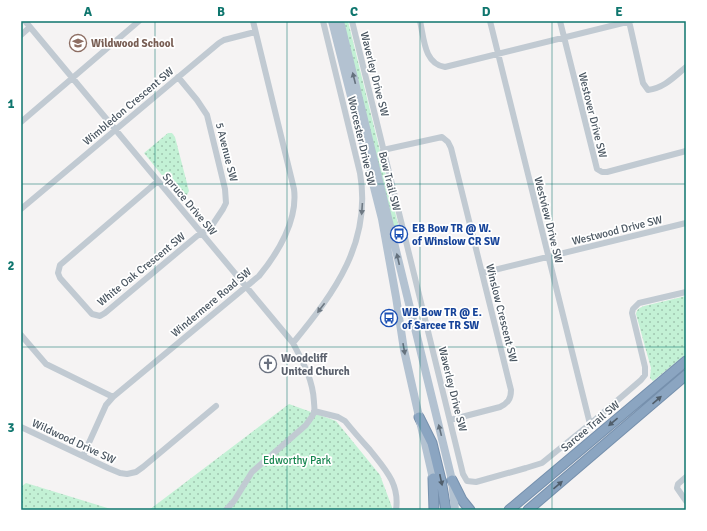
<svg xmlns="http://www.w3.org/2000/svg" width="707" height="531" viewBox="0 0 707 531" font-family="Signika,sans-serif">
<style>
.green{fill:url(#green-dots)}
.lines{fill:none;stroke-linecap:round;stroke-linejoin:round}
.highway-casing{stroke:#7690ad;stroke-width:11}
.minor{stroke:#c1cad2;stroke-width:6}
.major{stroke:#b3c2d1;stroke-width:8}
.highway{stroke:#8ba5c1;stroke-width:9}
.oneway{fill:#64717d}
.oneway2{fill:#6e7983}
.oneway3{fill:#505e6b}
.grid{fill:none;stroke:#0f766e;stroke-width:1;stroke-opacity:0.55}
.labels{text-anchor:middle;stroke-width:3.5;stroke-linejoin:round;paint-order:stroke}
.education-label{font-size:11px;font-weight:bold;fill:#785e54;stroke:#fff;text-anchor:start}
.street-label{font-size:11px;fill:#4a5661;stroke:#fff}
.transit-label{font-size:11px;font-weight:bold;fill:#164399;stroke:#fff;text-anchor:start}
.worship-label{font-size:11px;font-weight:bold;fill:#5b616d;stroke:#fff;text-anchor:start}
.park-label{font-size:11px;fill:#17864f;stroke:#fff}
.neatline{fill:none;stroke:#0f766e;stroke-width:1.5}
.grid-label{font-size:13px;text-anchor:middle;font-weight:bold;fill:#0f766e}
</style>
<defs>
<pattern id="green-dots" width="8" height="8" patternUnits="userSpaceOnUse"><rect width="8" height="8" fill="#c3f1d5"/><path d="M2 2h.1M6 6h.1" fill="none" stroke="#a0c6b0" stroke-width="1.8" stroke-linecap="round"/></pattern>
</defs>
<rect width="100%" height="100%" fill="#f5f3f3"/>
<path class="green" d="M343,21H348L400,232L398,233L393,224Z
M168,133H172L175,137L189,191L187,195L181,199L144,153Z
M686,296V354L653,381L650,378L651,368L636,314C637,309 639,308 644,306Z
M289,404L336,421L380,475L393,510H149Z
M26,483L114,510H21V487Z"/>
<g class="lines">
<g class="highway-casing">
<path id="highway" d="M419,417L432,443L441,480L446,510
M433,478L434,510
M452,480L462,500L470,510
M509,510L686,361
M528,510L686,375"/>
</g>
<path class="minor" d="M25,21L293,343C303,362 313,380 314,402C314,405 315,409 314,412C313,417 308,421 306,425L252,472L234,501L226,510
M352,21L463,474L467,481L476,482L526,468L542,463L590,424L641,380L645,375V367L632,313L633,309L639,303L686,292
M420,21C424,38 424,64 445,67L631,21
M490,21L590,424
M560,21L597,169L602,172H607L686,151
M629,21L643,83L648,90C664,88 674,77 686,67
M21,35L30,27
M21,122L139,21
M383,150L442,137L448,142L451,148L511,390C511,399 508,403 500,407L450,420
M158,181L60,265L58,273L60,278L92,314L100,316L105,313L197,236L211,227L223,209L226,203L225,189L207,115L197,100L178,77
M21,209L219,43L224,40L255,32
M482,273L686,223
M21,335L46,364L113,397
M293,343C335,292 372,242 360,173L323,21
M314,411L338,417L345,421C353,431 361,440 370,450C385,469 400,484 396,510
M21,427L108,468L120,473L127,474L136,472L143,467L216,406
M83,456L106,405L113,397L259,276C278,253 298,220 294,189L253,21
M686,477L678,484L677,488L686,501"/>
<path class="major" d="M332,21L382,219L396,297L404,350L434,483
M340,21L443,443L452,480L455,510"/>
<use href="#highway" class="highway"/>
</g>
<defs><path id="oneway-solid" d="M-6-.8H1V-3.2L6.5 0L1 3.2V.8H-6Z"/></defs>
<g class="oneway">
<use href="#oneway-solid" transform="translate(354 78) rotate(-104)"/>
<use href="#oneway-solid" transform="translate(398 259) rotate(-103)"/>
<use href="#oneway-solid" transform="translate(404 349) rotate(80)"/>
<use href="#oneway-solid" transform="translate(440 430) rotate(-104)"/>
</g>
<g class="oneway2">
<use href="#oneway-solid" transform="translate(362 209) rotate(94)"/>
<use href="#oneway-solid" transform="translate(321 308) rotate(127)"/>
</g>
<g class="oneway3">
<use href="#oneway-solid" transform="translate(657 400) rotate(-41)"/>
<use href="#oneway-solid" transform="translate(613 422) rotate(140)"/>
<use href="#oneway-solid" transform="translate(441 480) rotate(78)"/>
<use href="#oneway-solid" transform="translate(558 485) rotate(-40)"/>
</g>
<path class="grid" d="M155,21V510M287,21V510M420,21V510M552,21V510M21,184H686M21,347H686"/>
<defs>
<g id="school-ring" transform="scale(0.9)"><circle r="9.5" fill="#fff" stroke="#8d6e63" stroke-width="1.5"/><path d="M0-5L7-2L0 1L-7-2ZM-4 1L0 2.5L4 1V4Q0 6-4 4Z" fill="#8d6e63"/></g>
<g id="bus-ring" transform="scale(0.9)"><circle r="9.5" fill="#fff" stroke="#1a4fb4" stroke-width="1.5"/><path d="M-5-6H5V4H4V6H2V4H-2V6H-4V4H-5ZM-3.5-4V0h7V-4ZM-3.5 1.2v1.5H-2V1.2ZM2 1.2v1.5H3.5V1.2Z" fill="#1a4fb4"/></g>
<g id="church-ring" transform="scale(0.9)"><circle r="9.5" fill="#fff" stroke="#6b7280" stroke-width="1.5"/><path d="M-1.2-6h2.4v3.5h3.3v2.4h-3.3V6h-2.4V-.1h-3.3v-2.4h3.3Z" fill="#6b7280"/></g>
</defs>
<g fill-rule="evenodd">
<use href="#school-ring" x="78" y="43"/>
<use href="#bus-ring" x="399" y="234"/>
<use href="#bus-ring" x="389" y="318"/>
<use href="#church-ring" x="268" y="364"/>
</g>
<g class="labels">
<g class="education-label">
<text x="91" y="47">Wildwood School</text>
</g>
<g class="street-label">
<text transform="translate(375 74) rotate(76)" y="4">Waverley Drive SW</text>
<text transform="translate(128 106) rotate(-40)" y="4">Wimbledon Crescent SW</text>
<text transform="translate(593 115) rotate(76)" y="4">Westover Drive SW</text>
<text transform="translate(362 141) rotate(77)" y="4">Worcester Drive SW</text>
<text transform="translate(227 152) rotate(76)" y="4">5 Avenue SW</text>
<text transform="translate(390 181) rotate(76)" y="4">Bow Trail SW</text>
<text transform="translate(190 204) rotate(50)" y="4">Spruce Drive SW</text>
<text transform="translate(549 220) rotate(76)" y="4">Westview Drive SW</text>
<text transform="translate(617 230) rotate(-14)" y="4">Westwood Drive SW</text>
<text transform="translate(141 269) rotate(-39)" y="4">White Oak Crescent SW</text>
<text transform="translate(211 302) rotate(-40)" y="4">Windermere Road SW</text>
<text transform="translate(502 313) rotate(76)" y="4">Winslow Crescent SW</text>
<text transform="translate(453 389) rotate(76)" y="4">Waverley Drive SW</text>
<text transform="translate(590 426) rotate(-40)" y="4">Sarcee Trail SW</text>
<text transform="translate(74 441) rotate(25)" y="4">Wildwood Drive SW</text>
</g>
<g class="transit-label">
<text x="412" y="232">EB Bow TR @ W.<tspan x="412" dy="13">of Winslow CR SW</tspan></text>
<text x="402" y="316">WB Bow TR @ E.<tspan x="402" dy="13">of Sarcee TR SW</tspan></text>
</g>
<g class="worship-label">
<text x="281" y="362">Woodcliff<tspan x="281" dy="13">United Church</tspan></text>
</g>
<g class="park-label">
<text x="297" y="464">Edworthy Park</text>
</g>
</g>
<rect width="707" height="531" fill="none" stroke="#ffffff" stroke-width="44"/>
<rect x="22" y="22" width="663" height="487" class="neatline"/>
<g class="grid-label">
<text x="88" y="16">A</text>
<text x="221" y="16">B</text>
<text x="354" y="16">C</text>
<text x="486" y="16">D</text>
<text x="619" y="16">E</text>
<text x="11" y="108">1</text>
<text x="11" y="270">2</text>
<text x="11" y="432">3</text>
</g>
</svg>
